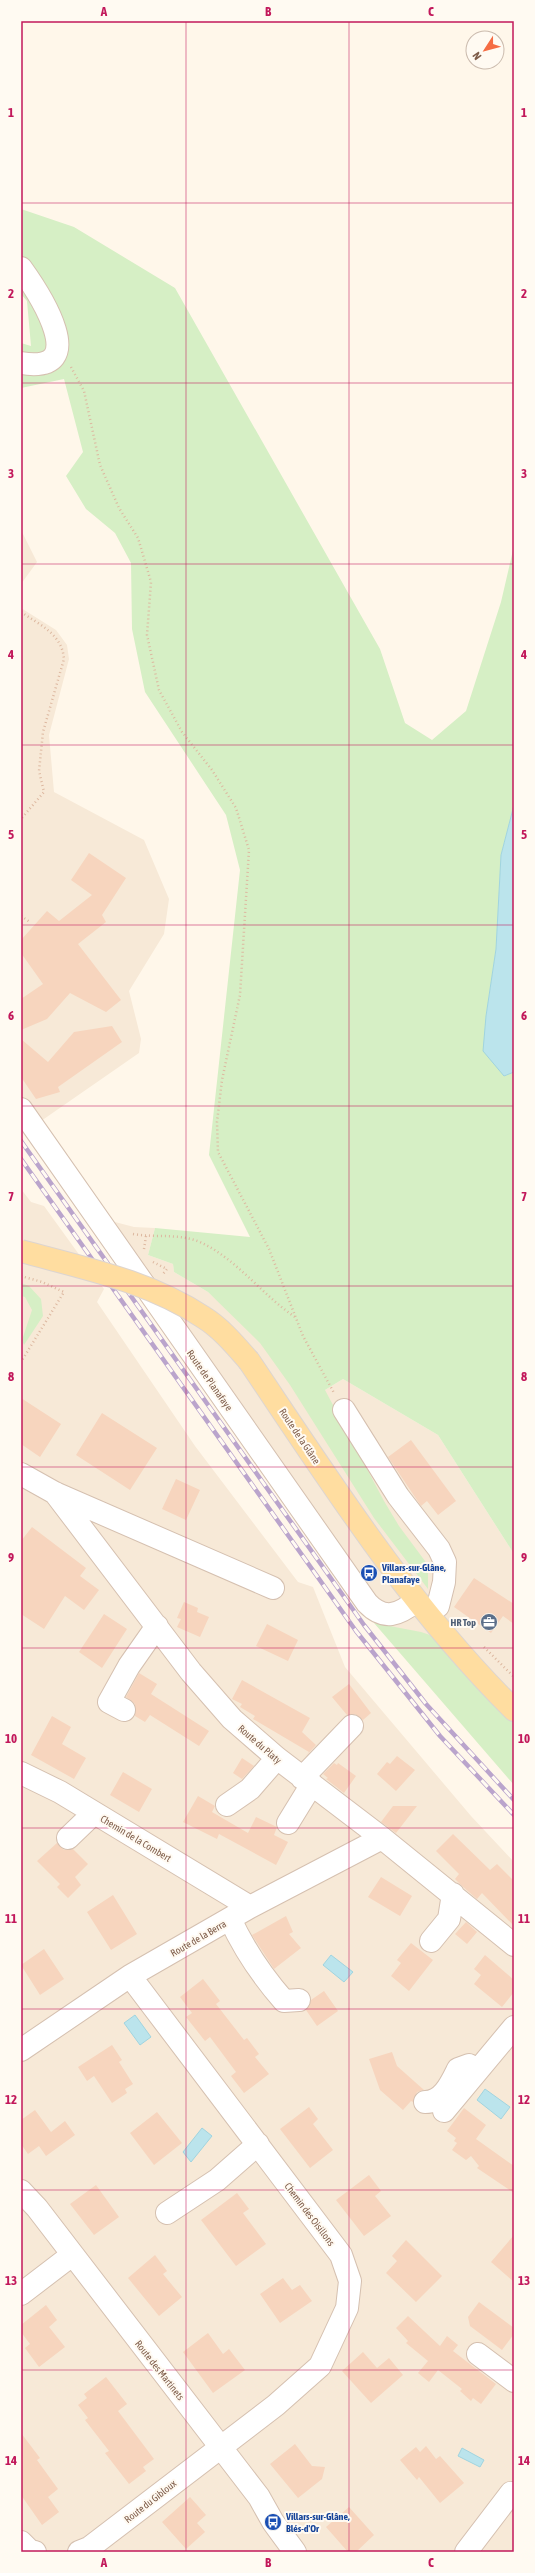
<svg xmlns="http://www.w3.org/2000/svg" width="535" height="2573" viewBox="0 0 535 2573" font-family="'Asap Condensed',sans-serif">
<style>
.residential{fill:#f7e9d7}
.green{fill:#d6efc5}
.water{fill:#bbe4ec;stroke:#a0d4df}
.building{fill:#f7d5be}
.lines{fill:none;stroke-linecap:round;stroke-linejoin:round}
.minor-casing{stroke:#d5c0b0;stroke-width:24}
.major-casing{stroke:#ddd5d0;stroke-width:24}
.path{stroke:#ddb8a0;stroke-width:2.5;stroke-dasharray:1 3;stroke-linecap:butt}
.minor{stroke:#fff;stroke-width:22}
.major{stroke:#ffdda0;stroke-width:22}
.rail-casing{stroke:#baa4cc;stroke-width:4.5}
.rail{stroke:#fffaf2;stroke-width:3;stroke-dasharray:9;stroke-linecap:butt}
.major-bridge-casing{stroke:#ddd5d0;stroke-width:24;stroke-linecap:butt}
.major-bridge{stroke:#ffdda0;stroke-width:22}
.grid{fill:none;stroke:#c2185b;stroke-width:1;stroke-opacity:0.55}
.labels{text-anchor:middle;stroke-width:4;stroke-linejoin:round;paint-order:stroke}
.street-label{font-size:10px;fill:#7e5c49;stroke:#fffaf2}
.transit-label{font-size:10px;font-weight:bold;fill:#164399;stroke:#fffaf2;text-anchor:start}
.service-label{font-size:10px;font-weight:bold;fill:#4e5e75;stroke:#fffaf2;text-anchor:end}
.neatline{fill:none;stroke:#c2185b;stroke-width:1.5}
.grid-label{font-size:13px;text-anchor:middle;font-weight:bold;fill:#c2185b}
</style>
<rect width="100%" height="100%" fill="#fff7ea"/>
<path class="residential" d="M21,530L37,562L21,584Z
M21,608L56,630L67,645L69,659L49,735L54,792L144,840L169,899L164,934L129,991L141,1039L139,1053L41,1121L111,1221L134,1227L155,1228L148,1255L173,1264L174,1272L208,1292L239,1320L325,1390L343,1379L438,1435L514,1554V1735L371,1620L21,1121Z
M21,1189L31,1202L44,1206L104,1289L97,1302L195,1446L298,1582L313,1587L345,1667L471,1816L514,1862V2552H21Z"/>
<path class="green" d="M21,209L74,227L175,288L380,649L405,723L432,740L466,711L501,602L514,546V805L501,855L496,949L486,1016L504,1076L514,1072V1554L438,1435L343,1379L325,1390L384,1501L399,1526L425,1561L428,1568V1589L374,1518L290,1385L260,1343L208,1292L174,1272L173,1264L148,1255L155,1228L250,1237L209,1155L240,870L226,815L145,692L132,629L131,563L115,533L86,509L66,476L83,452L64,379L21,388V343L31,346L27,301L21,294Z
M21,1283L29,1286L41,1299L43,1316L24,1345L22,1340L32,1310L25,1297L21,1296Z
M374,1623L421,1632L430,1635L514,1722V1785Z"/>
<path class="water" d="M514,805V1072L504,1076L483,1051L486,1016L496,949L501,855Z
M331,1955L353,1972L344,1982L323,1965Z
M135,2015L151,2037L140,2045L124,2023Z
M485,2089L510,2107L501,2119L477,2100Z
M202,2128L212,2136L191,2162L183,2152Z
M462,2448L484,2460L480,2467L458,2456Z"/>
<path class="building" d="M89,853L126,878L102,915L106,922L78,944L121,1000L106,1012L70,993L47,1019L21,1030V999L43,984L21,953V940L47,911L59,921L92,895L71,880Z
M112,1026L122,1042L58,1087L60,1092L36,1099L21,1077V1039L48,1062L74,1032Z
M21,1398L61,1424L40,1457L21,1444Z
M102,1413L157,1448L130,1490L76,1455Z
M411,1440L456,1501L438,1515L427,1501L421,1506L388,1457Z
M176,1479L200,1490L186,1520L162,1509Z
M32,1527L86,1568L80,1576L99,1590L84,1610L65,1596L44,1629L21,1614V1541Z
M474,1578L514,1604V1624L503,1616L491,1633L454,1607Z
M184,1602L198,1608L197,1612L209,1617L200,1637L177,1627L181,1619L177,1618Z
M104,1614L127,1629L102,1668L79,1652Z
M267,1624L298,1640L288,1661L256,1646Z
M139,1673L157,1684L151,1694L209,1731L199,1746L150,1715L145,1722L135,1716V1704L126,1697Z
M242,1680L310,1718L302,1732L316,1745L305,1757L309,1752L253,1719L255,1716L240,1707L242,1704L232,1699Z
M349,1684L371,1713L363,1720L355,1714L347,1715L332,1697Z
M52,1716L71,1727L62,1744L86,1758L74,1779L31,1755Z
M397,1756L415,1770L396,1791L377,1774L387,1762L390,1764Z
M242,1758L254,1766L242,1779L233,1773Z
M334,1763L337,1765L338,1763L356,1776L344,1793L326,1779L328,1778L323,1774Z
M123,1772L152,1789L139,1812L110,1795Z
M198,1796L215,1806L212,1812L248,1833L256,1817L277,1827L274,1835L288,1842L276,1865L219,1834L217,1839L183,1822Z
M393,1806H417L396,1833L381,1822Z
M453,1834L490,1870L497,1864L514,1881V1926L482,1893L477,1899L462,1886L455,1879L459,1874L436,1851Z
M57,1843L64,1850L73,1849L88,1864L75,1877L81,1885L68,1898L57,1887L60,1884L37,1861Z
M381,1877L412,1896L400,1916L368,1897Z
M113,1895L137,1934L111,1950L87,1912Z
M286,1916L293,1932L289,1934L301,1948L274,1969L252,1935Z
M466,1922L477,1932L467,1944L455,1934Z
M411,1943L433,1960L409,1991L391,1976L401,1963L397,1960Z
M44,1949L64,1979L40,1995L21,1965Z
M485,1955L514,1980V1992L502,2007L474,1984L481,1975L474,1969Z
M203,1979L220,2001L216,2004L244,2040L247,2038L259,2054L255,2057L269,2074L244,2093L231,2076L236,2072L210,2037L205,2041L186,2017L192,2013L180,1997Z
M324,1991L338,2011L317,2026L306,2010L311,2000Z
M112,2045L122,2060L119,2062L133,2084L125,2089L127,2093L112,2103L94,2076L87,2081L78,2067Z
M392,2052L397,2066L424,2090L417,2092L413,2102L411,2101L403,2110L380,2090L369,2059Z
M309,2107L318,2119L313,2124L333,2150L310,2168L280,2129Z
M464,2108L486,2125L476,2139L514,2166V2193L477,2168L479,2166L471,2156L466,2160L452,2150L457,2143L454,2141L456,2138L447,2131Z
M35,2110L51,2132L65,2121L75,2135L46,2156L39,2146L28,2154L21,2144V2120Z
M157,2112L182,2143L154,2165L130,2133Z
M369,2175L381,2191L375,2196L391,2216L364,2236L336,2200Z
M96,2185L119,2217L94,2235L70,2204Z
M237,2193L249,2209L243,2213L266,2244L236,2266L201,2220Z
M514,2235V2282L491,2262Z
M406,2240L442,2276L416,2302L386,2273L397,2261L392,2256Z
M155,2255L167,2271L163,2274L182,2297L159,2316L128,2278Z
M283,2278L292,2290L300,2285L312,2301L280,2323L260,2294Z
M479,2302L514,2328V2334L502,2350L470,2326L468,2317Z
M46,2305L57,2320L49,2327L65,2347L39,2367L25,2348L30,2344L21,2332V2325Z
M408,2316L440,2346L447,2336L458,2345L453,2351L496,2384L481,2404L473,2398L471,2401L460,2391L462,2389L438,2370L429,2382L418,2373L428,2361L406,2343L408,2341L396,2328Z
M208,2333L223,2354L229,2349L245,2370L213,2393L183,2352Z
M363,2352L377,2368L389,2358L403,2375L371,2403L342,2371Z
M106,2377L127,2404L118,2411L154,2459L143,2467L146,2471L129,2484L105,2453L109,2451L85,2420L88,2418L78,2405L87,2398L84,2394Z
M21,2433L40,2458L37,2460L58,2489L48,2497L59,2512L42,2525L21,2495Z
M295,2444L312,2466L325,2467L322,2479L298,2498L270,2464Z
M426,2446L436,2459L440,2456L464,2483L440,2503L419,2477L417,2480L400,2460L416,2447L420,2452Z
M190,2497L206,2515L197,2523L205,2532L186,2549L162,2522Z
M349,2507L374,2535L356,2552H348L326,2527Z"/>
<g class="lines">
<g class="minor-casing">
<path id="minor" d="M21,268C39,293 93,375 21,363
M21,1109L367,1603C384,1621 399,1615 416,1601
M344,1410L398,1496L439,1549L445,1562L444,1582L438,1606
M21,1474L55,1493L273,1588
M55,1493L191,1672L232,1719L277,1758L382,1838L514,1945
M124,1710L109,1702L129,1666L157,1626
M21,1773L60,1792L250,1907
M302,1778L352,1726
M227,1805L250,1789L277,1758
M288,1823L312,1784
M68,1838L94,1813
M230,1919C244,1949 262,1976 284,2001L299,2000
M431,1941L449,1919L453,1894
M21,2050L130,1976L250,1907L382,1838
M425,2102C443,2102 451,2083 458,2069L469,2065L478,2070
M444,2111L514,2027
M21,2191L37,2208L259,2497L273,2522L295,2552
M167,2213L217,2180L258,2144
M21,2294L72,2255
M478,2354L514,2381
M21,2542L30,2551L35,2552
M79,2552L89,2548L276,2405L320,2366L347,2308L350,2281L341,2255L130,1976
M466,2552L511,2493L514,2494"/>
</g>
<g class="major-casing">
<path id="major" d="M249,1361C331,1483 409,1606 514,1710"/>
</g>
<path class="path" d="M71,367L84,391L100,465L119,508L138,538L151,582L147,635L159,690L182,732L212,770L236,808L249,850L240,995L222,1080L217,1122L218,1152L269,1249L303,1336L334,1393
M21,612C40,625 62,634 64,659L43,732L39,771L44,792L21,819
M21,916L30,922
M133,1234C156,1238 178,1233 200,1242C237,1259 262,1295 295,1317
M144,1249L146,1236
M153,1262L167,1269L163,1274
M21,1276L42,1282L64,1292L21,1362
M484,1647L514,1677"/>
<use href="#minor" class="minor"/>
<use href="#major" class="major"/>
<g class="rail-casing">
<path id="rail" d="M21,1141L364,1625L426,1704L514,1800
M21,1159L356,1631L440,1736L514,1815"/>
</g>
<use href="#rail" class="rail"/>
<g class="major-bridge-casing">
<path id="major-bridge" d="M21,1251C83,1268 149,1281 203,1317C221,1328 235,1345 249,1361"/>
</g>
<use href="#major-bridge" class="major-bridge"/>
</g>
<path class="grid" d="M186,21V2552M349,21V2552M21,203H514M21,383H514M21,564H514M21,745H514M21,925H514M21,1106H514M21,1286H514M21,1467H514M21,1648H514M21,1828H514M21,2009H514M21,2190H514M21,2370H514"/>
<defs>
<g id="bus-disc" transform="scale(0.9)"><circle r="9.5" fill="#1a4fb4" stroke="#fffaf2"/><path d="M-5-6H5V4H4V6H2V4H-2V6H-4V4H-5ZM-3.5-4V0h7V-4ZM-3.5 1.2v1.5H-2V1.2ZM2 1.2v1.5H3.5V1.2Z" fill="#fff"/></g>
<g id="office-disc" transform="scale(0.9)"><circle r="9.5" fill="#5c6f8a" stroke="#fffaf2"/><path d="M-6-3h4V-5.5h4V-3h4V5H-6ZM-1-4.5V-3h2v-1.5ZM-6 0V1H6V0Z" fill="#fff"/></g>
</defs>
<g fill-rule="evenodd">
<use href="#bus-disc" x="369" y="1573"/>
<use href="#office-disc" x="489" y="1622"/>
<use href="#bus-disc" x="273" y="2522"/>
</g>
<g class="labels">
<g class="street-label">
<text transform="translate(210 1380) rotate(55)" y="4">Route de Planafaye</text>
<text transform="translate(300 1436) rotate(56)" y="4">Route de la Glâne</text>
<text transform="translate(260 1744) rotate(41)" y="4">Route du Platy</text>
<text transform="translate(136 1838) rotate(31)" y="4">Chemin de la Combert</text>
<text transform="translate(198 1938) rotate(-30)" y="4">Route de la Berra</text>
<text transform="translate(310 2214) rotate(53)" y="4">Chemin des Oisillons</text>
<text transform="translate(160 2370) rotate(52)" y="4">Route des Martinets</text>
<text transform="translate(150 2501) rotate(-38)" y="4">Route du Gibloux</text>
</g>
<g class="transit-label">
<text x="382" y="1571">Villars-sur-Glâne,<tspan x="382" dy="12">Planafaye</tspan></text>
<text x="286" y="2520">Villars-sur-Glâne,<tspan x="286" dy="12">Blés-d'Or</tspan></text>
</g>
<g class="service-label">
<text x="476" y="1626">HR Top</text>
</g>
</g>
<rect width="535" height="2573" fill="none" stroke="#fffaf2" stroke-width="44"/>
<g transform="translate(485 50) rotate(234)"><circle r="19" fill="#fffaf2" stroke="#cbbbae"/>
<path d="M0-3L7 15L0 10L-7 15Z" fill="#f56c43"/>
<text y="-6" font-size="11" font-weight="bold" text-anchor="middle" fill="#7e5c49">N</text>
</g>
<rect x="22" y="22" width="491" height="2529" class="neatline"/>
<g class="grid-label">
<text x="104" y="16">A</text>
<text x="268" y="16">B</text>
<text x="431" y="16">C</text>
<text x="11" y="117">1</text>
<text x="524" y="117">1</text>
<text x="11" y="298">2</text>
<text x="524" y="298">2</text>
<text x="11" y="478">3</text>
<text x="524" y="478">3</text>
<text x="11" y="659">4</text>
<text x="524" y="659">4</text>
<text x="11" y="839">5</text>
<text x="524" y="839">5</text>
<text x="11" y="1020">6</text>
<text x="524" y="1020">6</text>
<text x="11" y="1201">7</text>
<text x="524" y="1201">7</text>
<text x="11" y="1381">8</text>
<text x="524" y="1381">8</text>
<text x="11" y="1562">9</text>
<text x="524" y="1562">9</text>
<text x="11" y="1743">10</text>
<text x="524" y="1743">10</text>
<text x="11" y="1923">11</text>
<text x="524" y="1923">11</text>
<text x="11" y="2104">12</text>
<text x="524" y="2104">12</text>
<text x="11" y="2285">13</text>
<text x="524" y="2285">13</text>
<text x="11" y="2465">14</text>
<text x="524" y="2465">14</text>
<text x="104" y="2567">A</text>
<text x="268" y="2567">B</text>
<text x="431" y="2567">C</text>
</g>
</svg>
